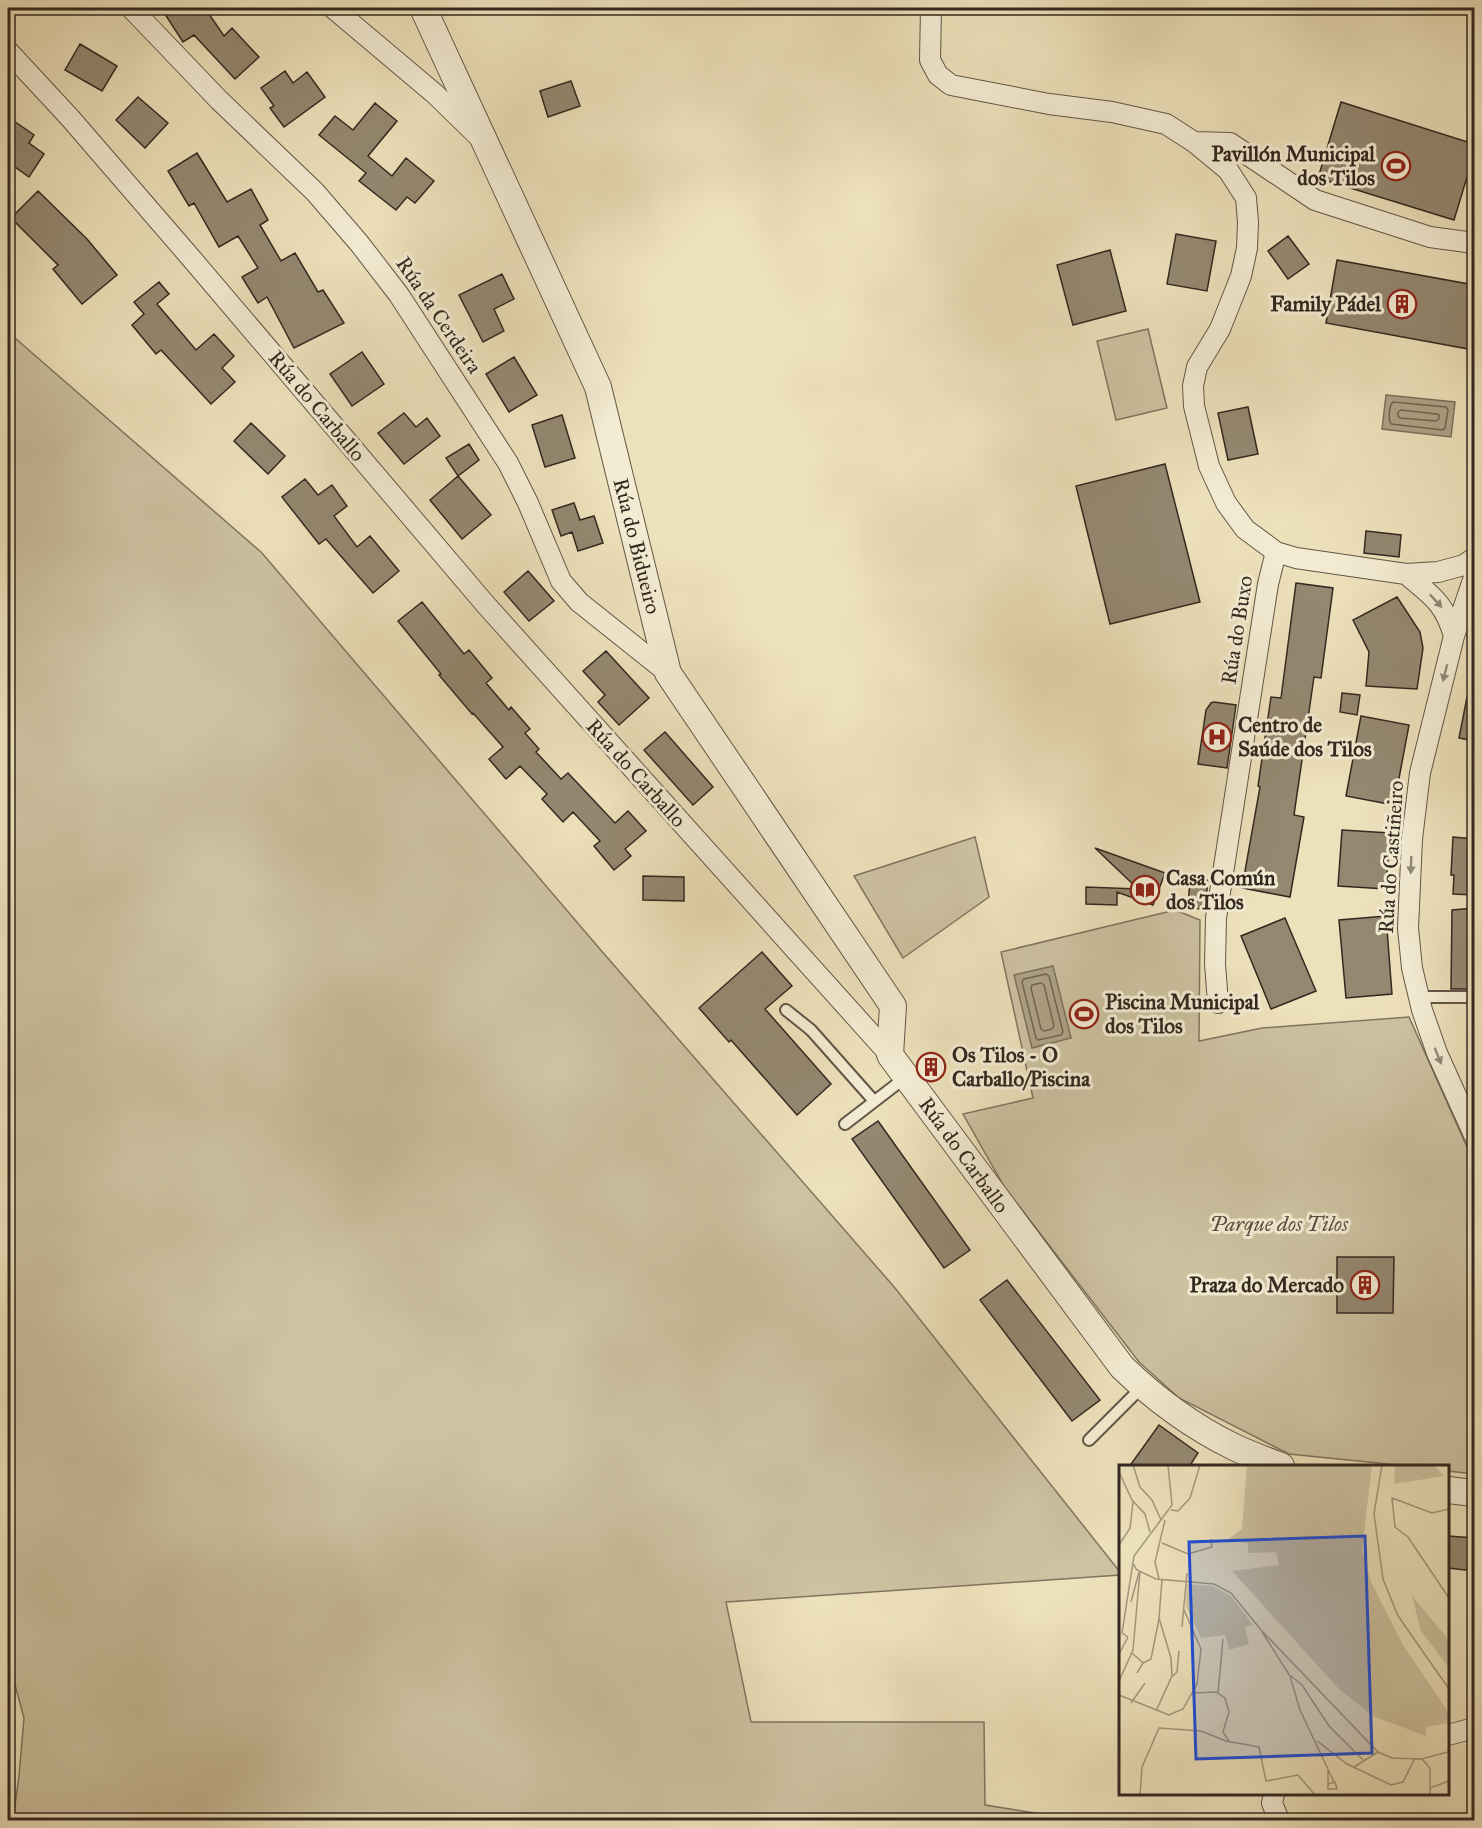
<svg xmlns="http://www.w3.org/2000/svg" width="1482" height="1828" viewBox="0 0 1482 1828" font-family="'IM FELL Great Primer',serif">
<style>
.green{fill:#cdc2a1;stroke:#807560;stroke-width:1.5}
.water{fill:#aea286;stroke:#7d715d;stroke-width:1.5}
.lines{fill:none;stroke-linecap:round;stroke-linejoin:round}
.shore{stroke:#706553;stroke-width:1.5}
.building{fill:#948871;stroke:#332820;stroke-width:1.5}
.service-casing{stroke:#625647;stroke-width:14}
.minor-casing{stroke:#625647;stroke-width:22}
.tertiary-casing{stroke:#625647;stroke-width:28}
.service{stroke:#f3ecd3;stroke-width:10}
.minor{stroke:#f3ecd3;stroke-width:20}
.tertiary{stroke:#f3ecd3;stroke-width:26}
.oneway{fill:#938a7a}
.labels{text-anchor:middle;stroke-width:6;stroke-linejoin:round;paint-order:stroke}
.poi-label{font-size:21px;font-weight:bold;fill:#332820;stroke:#f3ecd3;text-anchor:start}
.street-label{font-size:21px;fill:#332820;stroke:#f3ecd3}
.park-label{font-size:21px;font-style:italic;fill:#5a4e40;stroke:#f3ecd3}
.inset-road{fill:none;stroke:#a3977d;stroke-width:1.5}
.view{fill:#1d4ed8;fill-opacity:0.15;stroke:#1d4ed8;stroke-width:3}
.inset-edge{fill:none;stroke:#332820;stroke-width:3}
</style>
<rect width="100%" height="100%" fill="#ede1bb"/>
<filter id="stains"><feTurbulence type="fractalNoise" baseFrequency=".00333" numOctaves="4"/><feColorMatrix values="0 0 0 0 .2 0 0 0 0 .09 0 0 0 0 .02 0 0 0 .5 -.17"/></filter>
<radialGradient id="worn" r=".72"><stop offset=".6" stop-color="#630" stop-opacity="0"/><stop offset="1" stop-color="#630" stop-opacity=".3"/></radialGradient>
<path class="green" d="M1148,329L1167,408L1116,420L1097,341Z
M8,332L262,553L599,948L895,1288L1120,1572V1575L726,1602L751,1722H984L985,1805L1080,1820H13L19,1776L24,1718L8,1659Z
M975,837L989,897L903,958L854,876Z
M1175,910L1200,920L1199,1041L1262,1028L1409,1017L1474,1163V1474L1448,1471V1466H1407L1289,1454L1179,1398L1139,1362L1005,1188L963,1114L1033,1098L1001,952Z"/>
<path class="water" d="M1386,395L1455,402L1451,437L1382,429Z
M1053,966L1071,1038L1032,1048L1014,975Z"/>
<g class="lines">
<path class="shore" d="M1393,402L1446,407L1448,410L1445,428L1443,430L1391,424C1388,419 1389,406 1393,402Z
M1401,410L1437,414L1439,415V419L1436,421L1400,418L1398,416V412Z
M1046,974L1049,976L1063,1032L1061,1035L1038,1040L1036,1038L1022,982L1024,979Z
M1041,983L1044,985L1054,1026L1052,1029L1044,1031L1041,1029L1031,988L1032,985Z"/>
</g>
<path class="building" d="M161,8H205L224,36L232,28L259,57L235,79L194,35L183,42Z
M80,44L117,66L102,91L65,70Z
M285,71L293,83L307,72L325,97L284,127L270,108L274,106L261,88Z
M571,81L580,106L548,117L540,91Z
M138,97L168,123L145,148L116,120Z
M1341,102L1474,144V154L1454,220L1318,178Z
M375,103L397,121L368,156L392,176L406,158L434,181L415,203L407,197L396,210L359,181L366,173L319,135L335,116L353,130Z
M8,117L34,135L29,143L44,154L29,177L8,162Z
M197,153L227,202L251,189L268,220L260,225L281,261L295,253L318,292L323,290L344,323L294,348L267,297L258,303L242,277L258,268L238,236L219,247L194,203L189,206L168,171Z
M38,191L87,239L117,275L82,304L53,269L58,265L11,218Z
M1176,234L1216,241L1207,291L1167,284Z
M1288,236L1309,264L1288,279L1268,251Z
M1110,250L1126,311L1073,325L1057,265Z
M1337,260L1474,285V350L1326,323Z
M502,274L514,299L494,309L504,331L483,342L459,295Z
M159,282L169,294L157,304L196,350L214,334L234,356L222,368L235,382L211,404L161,350L156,354L132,325L144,314L134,302Z
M362,352L384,384L352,406L330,374Z
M514,357L537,395L509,412L486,374Z
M1248,407L1258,454L1228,460L1218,413Z
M404,413L416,427L427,418L440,436L404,464L378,433Z
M562,415L575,458L545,467L532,425Z
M251,423L285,456L268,474L234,441Z
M469,444L479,460L458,476L446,458Z
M1165,464L1200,602L1110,624L1076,486Z
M458,476L491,515L462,539L430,500Z
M305,479L318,495L332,485L347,506L334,516L357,547L370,536L399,571L373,593L326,539L319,544L282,497Z
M574,503L580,520L594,516L603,543L578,551L572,532L561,536L552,510Z
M1366,531L1401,535L1399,557L1364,553Z
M528,571L554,601L529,621L504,592Z
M1296,583L1333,588L1321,678L1314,677L1294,815L1304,817L1290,897L1242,888L1260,787L1258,786L1271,697L1281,698Z
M1397,597L1420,632L1423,648L1417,689L1366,686L1369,652L1353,620Z
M422,602L464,654L469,650L492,678L486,683L509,710L511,707L530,729L525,733L539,749L536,752L561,779L568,773L615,823L628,811L646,831L625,849L631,856L614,870L594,846L600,841L573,812L563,822L542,799L547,794L520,766L506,779L489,759L503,747L473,713L472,714L439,675L441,674L398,621Z
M606,651L649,698L619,725L598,702L605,695L583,671Z
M1342,693L1360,695L1357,715L1340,712Z
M1467,697L1474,698V741L1459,738Z
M1214,702L1236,705L1227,768L1198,764L1206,710L1211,703Z
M1361,716L1409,725L1394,805L1346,796Z
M665,732L713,787L693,805L644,750Z
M1342,830L1390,833L1386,889L1338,886Z
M1453,837L1474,839V895L1453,894L1454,875H1451Z
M1095,848L1165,873L1153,905L1117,892V905L1086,904V887L1138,889Z
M643,876L684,877V901L643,900Z
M1190,878L1208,880L1205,909L1188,908Z
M1474,908V958H1470V989H1451L1452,910Z
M1386,916L1392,994L1346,998L1339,920Z
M1285,918L1316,991L1271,1009L1241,936Z
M762,952L792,986L765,1009L831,1084L797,1115L731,1040L729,1042L699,1008Z
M878,1121L970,1250L944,1268L852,1139Z
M1337,1257H1394L1393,1313H1337Z
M1007,1280L1100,1400L1072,1421L980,1300Z
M1159,1425L1198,1453L1189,1467H1129Z
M1448,1536L1474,1538V1571L1448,1568Z"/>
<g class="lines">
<g class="service-casing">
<path id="service" d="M1419,997H1474
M786,1010L811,1030L874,1101
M845,1124L906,1077
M1089,1440L1142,1387"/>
</g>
<g class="minor-casing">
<path id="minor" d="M131,8L219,100L315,192L359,243L399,295L508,463L528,503L561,581L579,602L668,673
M333,8L435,94L479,137
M931,8L930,60L938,75L951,85L1049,104L1112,112L1166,124L1194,142L1228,170L1246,198L1248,222L1247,248L1241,276L1220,329L1197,367L1193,386L1194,406L1209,466L1226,503L1245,529L1276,552L1296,558L1406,574L1438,572L1464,565L1474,558
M8,51L71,119L191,258L486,605L890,1055
M1194,142L1230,143L1315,200L1430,237L1474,243
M1406,574C1432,596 1444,602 1454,636
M1474,577L1454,636L1420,773L1412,839L1408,928L1412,968L1422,1010L1437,1053L1474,1135
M1218,1003L1215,964L1216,918L1268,584L1276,552
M1448,1735L1474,1728
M1274,1794L1272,1803L1279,1820"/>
</g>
<g class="tertiary-casing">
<path id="tertiary" d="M423,8L598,387L668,673L893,1006L890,1055L1122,1367C1154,1398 1193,1427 1234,1447C1249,1454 1265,1460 1281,1466
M1448,1490L1474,1493"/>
</g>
<use href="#service" class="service"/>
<use href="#minor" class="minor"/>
<use href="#tertiary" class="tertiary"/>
</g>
<defs><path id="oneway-solid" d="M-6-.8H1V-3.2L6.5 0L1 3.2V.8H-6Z" transform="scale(1.5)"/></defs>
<g class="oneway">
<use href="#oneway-solid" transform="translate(1436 601) rotate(47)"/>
<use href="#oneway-solid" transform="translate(1445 673) rotate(104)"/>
<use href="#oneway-solid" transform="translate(1411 865) rotate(92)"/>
<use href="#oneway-solid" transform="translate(1438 1056) rotate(68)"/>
</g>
<defs>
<g id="stadium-ring" transform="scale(1.5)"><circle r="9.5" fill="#f3ecd3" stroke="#8f2418" stroke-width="1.5"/><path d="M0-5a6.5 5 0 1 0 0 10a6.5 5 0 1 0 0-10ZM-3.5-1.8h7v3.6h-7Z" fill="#8f2418"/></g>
<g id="building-ring" transform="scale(1.5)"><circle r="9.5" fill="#f3ecd3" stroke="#8f2418" stroke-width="1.5"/><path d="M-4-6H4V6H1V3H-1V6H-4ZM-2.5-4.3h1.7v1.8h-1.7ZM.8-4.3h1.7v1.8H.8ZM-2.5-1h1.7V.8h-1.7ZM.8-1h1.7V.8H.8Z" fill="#8f2418"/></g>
<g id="hospital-ring" transform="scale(1.5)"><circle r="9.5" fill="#f3ecd3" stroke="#8f2418" stroke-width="1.5"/><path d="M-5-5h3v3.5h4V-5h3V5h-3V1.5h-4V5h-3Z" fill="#8f2418"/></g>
<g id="library-ring" transform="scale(1.5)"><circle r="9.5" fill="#f3ecd3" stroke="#8f2418" stroke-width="1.5"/><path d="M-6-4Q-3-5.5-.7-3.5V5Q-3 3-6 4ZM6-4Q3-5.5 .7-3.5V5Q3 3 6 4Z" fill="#8f2418"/></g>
</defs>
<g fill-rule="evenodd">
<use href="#stadium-ring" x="1396" y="166"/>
<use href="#building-ring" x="1402" y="304"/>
<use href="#hospital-ring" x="1217" y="737"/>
<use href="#library-ring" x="1145" y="890"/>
<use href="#stadium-ring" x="1084" y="1014"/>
<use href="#building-ring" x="931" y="1067"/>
<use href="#building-ring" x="1365" y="1285"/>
</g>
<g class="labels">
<g class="poi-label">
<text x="1375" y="161" text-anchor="end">Pavillón Municipal<tspan x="1375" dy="24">dos Tilos</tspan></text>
<text x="1381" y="311" text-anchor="end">Family Pádel</text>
<text x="1238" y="732">Centro de<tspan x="1238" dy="24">Saúde dos Tilos</tspan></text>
<text x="1166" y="885">Casa Común<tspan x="1166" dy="24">dos Tilos</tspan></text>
<text x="1105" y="1009">Piscina Municipal<tspan x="1105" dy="24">dos Tilos</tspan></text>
<text x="952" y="1062">Os Tilos - O<tspan x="952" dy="24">Carballo/Piscina</tspan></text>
<text x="1344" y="1292" text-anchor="end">Praza do Mercado</text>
</g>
<g class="street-label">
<text transform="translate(439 315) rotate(56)" y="7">Rúa da Cerdeira</text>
<text transform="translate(317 406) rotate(50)" y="7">Rúa do Carballo</text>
<text transform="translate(637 546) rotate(76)" y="7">Rúa do Bidueiro</text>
<text transform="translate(1237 630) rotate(-81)" y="7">Rúa do Buxo</text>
<text transform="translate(636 773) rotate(48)" y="7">Rúa do Carballo</text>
<text transform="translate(1391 857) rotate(-86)" y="7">Rúa do Castiñeiro</text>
<text transform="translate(964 1155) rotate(54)" y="7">Rúa do Carballo</text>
</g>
<g class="park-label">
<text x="1279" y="1231">Parque dos Tilos</text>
</g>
</g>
<g transform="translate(1119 1465)">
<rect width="330" height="330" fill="#ede1bb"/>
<path d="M128,0H253L243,84L252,117L284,180L330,248V264L328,258L307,262V271L254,251L220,224L113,106L160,100L157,87L129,88V78L108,75L123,64ZM276,0H315L325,11L275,19ZM68,119L94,121L112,131L134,160L126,162L130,179L110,185L106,170L82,173L67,141ZM293,131L330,175V203L302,166Z" fill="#cdc2a1"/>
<path class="inset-road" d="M14,0L21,22L33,35L42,55M263,0L255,49L264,114L279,151L330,224M0,7L13,35L26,49L31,67M330,44L313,48L273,33L276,62L289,72L330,133M52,45L59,46L71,33L81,0M43,78L69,89L93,82L92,74M0,80L11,63L14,37M14,99L18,105L37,114L95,119L112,128L143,166L259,287L273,293L302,294L329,287M40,114L36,97L46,55M12,137L20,107M63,162L68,108M143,167L171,211L181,245L215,317M9,172L3,168L15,91L53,40L49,0M13,188L24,198L18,208M0,189L9,172M24,198L32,194L40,154M54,211L58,207L60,186M172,211L183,220L210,261L245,296M0,216L14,185L21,106M75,228L97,227L106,233L110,247L104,267L110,276M99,228L104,174M0,230L50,250L64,244L78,219L82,184L65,145M12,238L26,218M37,246L53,211L52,193L40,153L43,115M198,276L228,299L272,320L284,317L296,293M303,294L311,303V330M235,302L259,287M209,319L216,317L218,324H209V306M311,323L330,316M21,330L23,302L40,263L82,266L107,276L140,282L147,316L179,310L196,330"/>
<path class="view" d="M246,71L253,288L77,294L70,77Z"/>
<rect width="330" height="330" class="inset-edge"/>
</g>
<rect width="1482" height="1828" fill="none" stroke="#ede1bb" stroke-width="30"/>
<rect x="9" y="9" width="1464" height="1810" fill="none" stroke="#332820" stroke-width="3"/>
<rect x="15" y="15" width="1452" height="1798" fill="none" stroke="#332820" stroke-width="1.5"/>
<rect width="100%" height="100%" filter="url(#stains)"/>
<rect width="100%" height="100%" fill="url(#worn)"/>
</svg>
